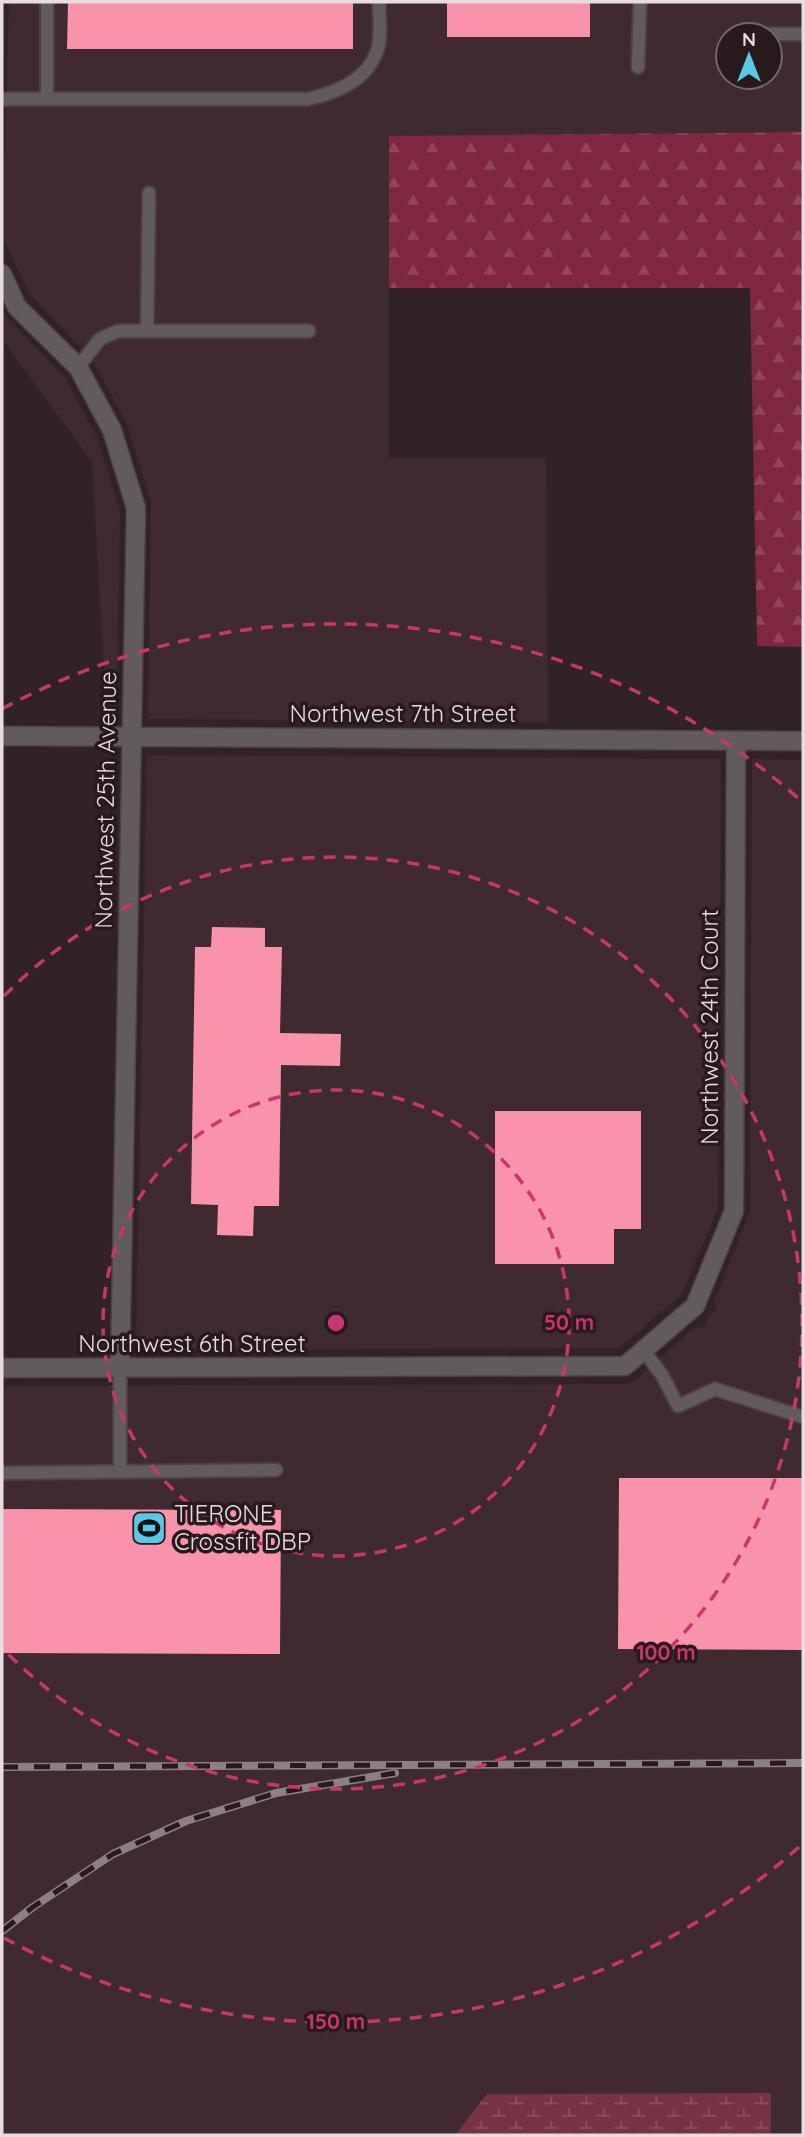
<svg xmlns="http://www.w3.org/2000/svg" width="805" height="2137" viewBox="0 0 805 2137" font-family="Quicksand,sans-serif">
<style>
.built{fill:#3f2b2f;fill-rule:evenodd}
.forest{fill:url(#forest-firs)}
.wetland{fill:url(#wetland-marsh)}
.building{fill:#f893a9}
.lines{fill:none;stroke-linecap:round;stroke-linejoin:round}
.service-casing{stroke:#4e4143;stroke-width:16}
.minor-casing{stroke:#4e4143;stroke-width:21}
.service{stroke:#625b5c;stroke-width:12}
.minor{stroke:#625b5c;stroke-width:18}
.rail-casing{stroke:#8c8082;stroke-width:8}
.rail{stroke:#27191c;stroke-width:5;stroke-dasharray:16;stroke-linecap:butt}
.ring{fill:none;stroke:#c8366f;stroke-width:3.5;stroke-dasharray:12 9}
.labels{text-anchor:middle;stroke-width:7;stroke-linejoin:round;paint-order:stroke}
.street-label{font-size:24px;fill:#e7dddf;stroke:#27191c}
.poi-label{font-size:24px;fill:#e7dddf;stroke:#27191c;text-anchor:start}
.centre{fill:#c8366f;stroke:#27191c;stroke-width:3.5}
.ring-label{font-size:21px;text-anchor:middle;font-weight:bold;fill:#c8366f;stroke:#27191c;stroke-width:7;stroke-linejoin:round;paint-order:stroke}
</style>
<defs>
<pattern id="forest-firs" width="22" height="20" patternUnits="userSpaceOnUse" patternTransform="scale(1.75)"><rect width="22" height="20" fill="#7f2640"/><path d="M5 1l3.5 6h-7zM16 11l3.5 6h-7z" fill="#91455b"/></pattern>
<pattern id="wetland-marsh" width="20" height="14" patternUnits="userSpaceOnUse" patternTransform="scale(1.75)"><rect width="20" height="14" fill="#734"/><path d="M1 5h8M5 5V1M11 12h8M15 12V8" fill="none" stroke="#8a505f"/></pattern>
</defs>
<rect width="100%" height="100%" fill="#312325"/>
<path class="built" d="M9,2H803V132L389,137V458H546L548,722L148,719L151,501L127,424L91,357L30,295L2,236ZM728,35H770V77H728Z
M2,312L66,379L97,438L120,511L116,719H107L92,462L2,339Z
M147,755L721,759L718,1207L682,1294L619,1348L136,1350Z
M752,759L803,760V2135H771V2093L487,2094L455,2135H2V1386L625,1384L634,1381L697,1326L703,1329L708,1317L717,1309L714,1303L750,1211Z"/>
<path class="forest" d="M803,132V647L757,646L750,288H389V136Z"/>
<path class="wetland" d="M771,2093V2135H455L487,2094Z"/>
<path class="building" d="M68,2H353V49H67Z
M447,2H590V37H447Z
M212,927L265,928V947H282L280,1033L341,1034L340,1066L281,1065L279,1206H254L253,1236L217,1235L218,1205L191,1204L195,947H211Z
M495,1111H641V1229H614V1264H495Z
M619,1478H803V1650L618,1649Z
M2,1509L281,1510L280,1654L2,1653Z"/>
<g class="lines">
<g class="service-casing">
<path id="service" d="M747,34H803
M638,67L640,2
M2,99H308C336,93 367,81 377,51C382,38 379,17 379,2
M47,99V2
M147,331L149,193
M78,367L100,339L118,331H309
M643,1350L662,1375L678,1406L715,1389L803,1417
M120,1369V1472
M2,1473L276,1470"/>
</g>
<g class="minor-casing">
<path id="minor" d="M2,274L17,307L78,367L112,430L136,508L120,1369
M2,736L803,741
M2,1368L625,1366L695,1306L734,1211L736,741"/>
</g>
<use href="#service" class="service"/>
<use href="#minor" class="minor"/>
<g class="rail-casing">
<path id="rail" d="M2,1767L803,1763
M2,1931L33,1907L113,1854L186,1821L276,1793L395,1773"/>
</g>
<use href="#rail" class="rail"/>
</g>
<g class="ring">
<circle cx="336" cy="1323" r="233"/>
<path d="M4 996A466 466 0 1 1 4 1650"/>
<path d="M799 1847A699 699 0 0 1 2 1937M2 709A699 699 0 0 1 799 799"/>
</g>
<defs>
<g id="stadium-square" transform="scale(1.75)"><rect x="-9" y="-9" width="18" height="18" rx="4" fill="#58c8e4" stroke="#27191c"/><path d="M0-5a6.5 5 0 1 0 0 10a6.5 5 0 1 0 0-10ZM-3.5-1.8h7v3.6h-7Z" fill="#111"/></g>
</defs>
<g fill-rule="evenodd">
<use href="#stadium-square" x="149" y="1528"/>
</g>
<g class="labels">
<g class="street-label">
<text x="403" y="722">Northwest 7th Street</text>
<text transform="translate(106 800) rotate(-89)" y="8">Northwest 25th Avenue</text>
<text transform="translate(710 1027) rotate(-90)" y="8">Northwest 24th Court</text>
<text x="192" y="1352">Northwest 6th Street</text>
</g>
<g class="poi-label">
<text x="174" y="1522">TIERONE<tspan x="174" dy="28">Crossfit DBP</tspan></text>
</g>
</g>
<circle cx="336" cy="1323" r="10" class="centre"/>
<g class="ring-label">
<text x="569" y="1330">50 m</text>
<text x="666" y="1660">100 m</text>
<text x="336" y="2029">150 m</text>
</g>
<rect width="805" height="2137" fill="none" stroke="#e7dddf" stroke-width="7"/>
<g transform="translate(749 56)"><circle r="33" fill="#27191c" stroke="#74676a" stroke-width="2"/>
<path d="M0-5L12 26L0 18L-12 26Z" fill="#58c8e4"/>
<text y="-10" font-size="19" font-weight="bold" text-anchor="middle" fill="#e7dddf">N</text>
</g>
</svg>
